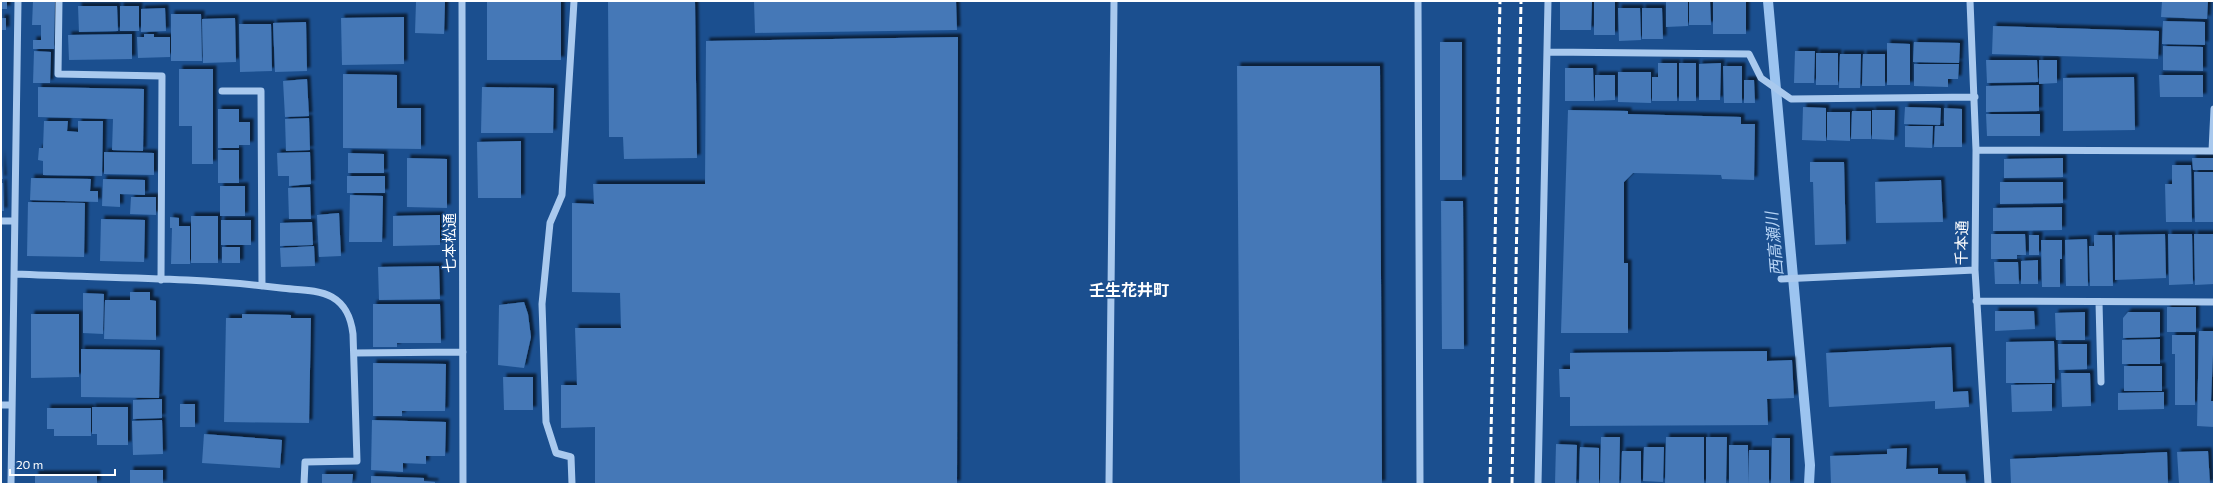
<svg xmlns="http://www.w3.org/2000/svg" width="2215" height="485" viewBox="0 0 2215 485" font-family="Commissioner,'Noto Sans JP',sans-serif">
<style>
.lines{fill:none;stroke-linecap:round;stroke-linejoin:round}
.stream{stroke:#9cc4f0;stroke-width:10}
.building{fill:#4478b7;filter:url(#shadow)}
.minor{stroke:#a9c9ee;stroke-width:7}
.rail{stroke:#fff;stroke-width:3;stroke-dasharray:7 3;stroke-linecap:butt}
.labels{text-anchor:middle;stroke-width:3;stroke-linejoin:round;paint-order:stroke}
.street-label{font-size:15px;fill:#fff;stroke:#1b4f8f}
.water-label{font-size:16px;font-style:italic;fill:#b5d3f5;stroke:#1b4f8f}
.neighbourhood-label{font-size:16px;font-weight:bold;fill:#fff;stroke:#1b4f8f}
</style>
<defs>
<filter id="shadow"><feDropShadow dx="3.5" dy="-3.5" stdDeviation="1" flood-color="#0009"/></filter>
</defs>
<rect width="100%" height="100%" fill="#1b4f8f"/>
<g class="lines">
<path class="stream" d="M1768,1L1810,465L1809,484"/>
</g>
<path class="building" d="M1,1H7V9H1Z
M33,1H55L54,49H33V40H41V25H32Z
M487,1H561V60H487Z
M608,1H695L697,158L624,159L623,137H609Z
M754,1H956L957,30L755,33Z
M1560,1H1592L1591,30H1560Z
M1594,1H1615V35H1594Z
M1666,1H1688V26L1666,27Z
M1689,1H1710L1711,25H1689Z
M1713,1H1746V34H1713Z
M2162,1H2208L2207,19L2161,17Z
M416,2H445L444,34L415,33Z
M78,6H117L118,31L79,32Z
M120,6H139V31H120Z
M165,8L166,31L141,32V9Z
M1618,8H1640L1641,40L1619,41Z
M1642,8H1662L1663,39H1642Z
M171,14H201L202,61H171Z
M404,17V64L342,65L341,18Z
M1,18H6V30H1Z
M235,18L236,62L203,63L202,19Z
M2163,21L2205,22V45L2162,44Z
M306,22L307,71L275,72L273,23Z
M239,24H271L272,71L240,72Z
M1993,26L2159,31L2158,59L1992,54Z
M132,34V59L69,60L68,35Z
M144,34H154V37H170V57L138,58L137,37H144Z
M958,37L957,484H595V427L561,428V385H577L575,328H621L620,293L572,292V203L594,204L593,184H705L706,41Z
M1440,42H1462V180H1440Z
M1914,42L1960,43L1959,63L1913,62Z
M1887,43L1910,44V85H1887Z
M2163,46L2203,47V71L2163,70Z
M34,51L51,52L50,83H33Z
M1795,51H1815L1814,83H1794Z
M1816,53H1838V85H1816Z
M1840,54H1861L1860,88H1839Z
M1863,54H1885V86H1862Z
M1986,60H2037L2038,82L1987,83Z
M2039,60H2057V83L2039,84Z
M1658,63H1677V101H1652V77H1658Z
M1679,63H1696V101H1679Z
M1721,63L1720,100H1699V64Z
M1914,64H1959L1958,79H1948V87L1914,86Z
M1237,66H1380L1382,484H1240Z
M1723,66H1742V103H1724Z
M1565,68H1593L1594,101H1565Z
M179,69H213V164H192V126H179Z
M1618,72H1651V103L1618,102Z
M343,74L397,75V108H421V149L343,148Z
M1595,75H1615V100L1595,101Z
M2159,75H2203V97H2160Z
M2134,77L2135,130L2063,131V78Z
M307,79L309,116L285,117L283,81Z
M1744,80H1754L1755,103H1744Z
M2039,85V111L1986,112V86Z
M38,87L144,89L143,151L112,150L113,119L38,117Z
M482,87L554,88L553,133H481Z
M1803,107L1826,108V141L1802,140Z
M1905,107L1941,108L1940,125L1904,124Z
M1944,108L1962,109V147H1934L1935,126H1944Z
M218,109H239V122H250V145H239V148H218Z
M1568,110L1628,111V114L1741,117V124H1755L1754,180L1722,179L1721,175L1633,173L1624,182V263H1628V333H1561Z
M1872,110H1895L1894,140L1872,139Z
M1852,111H1871V139H1851Z
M1827,112H1850V141L1827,140Z
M1986,114H2040V136H1987Z
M309,118L310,150L286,151L285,119Z
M44,121H68L67,131L78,132V121H103L102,176L43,175V161L38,160L39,148H43Z
M1905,126H1933L1932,148L1905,147Z
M521,141V198H478L477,142Z
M218,150H239V183H218Z
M1,152L3,179H1Z
M104,152L154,153V175L104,174Z
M310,152L311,184L289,186V176H278L277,153Z
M348,153L384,154V173H348Z
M407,158L447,159V208L407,207Z
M2063,158V177L2004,178V159Z
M2192,158H2214V170H2193Z
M1810,162H1844L1846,244L1815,245L1813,182H1810Z
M2172,165H2191L2192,222H2166L2165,184H2172Z
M2194,172H2214V222H2195Z
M347,176H385V193H347Z
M31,178L91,179L90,191H98V202L30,200Z
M103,179L145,180V195L120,194V207L102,206Z
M1941,180L1943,222L1876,223L1875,182Z
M2000,182H2063V203L2000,204Z
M1,183H3L4,211H1Z
M220,186H245V216H220Z
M310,187L311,219H289L288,188Z
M350,195L383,196L382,242H349Z
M131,197H156V215L130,214Z
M1441,201H1463L1464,349H1442Z
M28,202L85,203L84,257L27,256Z
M2062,207V230L1993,231V208Z
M339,213L341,256L319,257L317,215Z
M440,215V245L393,246V216Z
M191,216H218V263H191Z
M170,217L179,218V226H190V264H171L172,228H170Z
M101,219L145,220L144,262L100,261Z
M221,220H251V245H221Z
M312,222L313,245L280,246V223Z
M1991,234H2025L2026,255H2017V259H1991Z
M2165,234L2166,278L2115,280V235Z
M2168,234H2192L2193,284L2169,285Z
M2194,234H2214V284L2195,285Z
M2029,235H2039V255H2029Z
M2094,235H2112L2113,286H2090L2089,246H2094Z
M2087,239L2088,286H2066L2065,240Z
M2041,240H2062V259H2060V287H2042Z
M314,246L315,266L281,267L280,248Z
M222,247H240V263H222Z
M2038,260V284H2021V261Z
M1994,262H2018L2019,284H1995Z
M439,266L440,299L379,300L378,267Z
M130,292H150V300L156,301V340L104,339L105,300H130Z
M83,293L104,294L103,334L83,333Z
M524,302L528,314L531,337L524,368L498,365L499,305Z
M373,304H440L441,343H397V347H373Z
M2167,307H2196V332H2167Z
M1995,311H2034L2035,329L1995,331Z
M2085,312V340H2056L2055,313Z
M2128,312H2160V337L2123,338V318Z
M31,314H79V377L31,378Z
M242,314L291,315V318H311L309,423L224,422L226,318H242Z
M2199,331H2214L2211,401H2214V427L2197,426Z
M2172,335H2195V405H2175V354H2172Z
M2160,339V364H2122V340Z
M2054,341L2055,383H2006V342Z
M2058,344H2087V369L2059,370Z
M1951,347L1953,392L1968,391L1969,407L1935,409V401L1829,407L1826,353Z
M81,349L160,350L159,398L81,397Z
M1767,351V361L1792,360L1794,398L1767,399L1768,425L1570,426V397H1560L1559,369H1570V353Z
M373,363L446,364L445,411H402V416H373Z
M2124,366H2162V391H2124Z
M2061,373H2090L2091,406L2062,407Z
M503,377H533V410H504Z
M2052,384V411L2012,412L2011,385Z
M2164,392V409L2118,410V393Z
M162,399V418L133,419V400Z
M180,404H195V427H180Z
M92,407H128V445H97V434H92Z
M47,408H91V436H54V429H47Z
M162,420L163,454L133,455L132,421Z
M372,420L446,422L445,456H426V464L403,463V472L371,470Z
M204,434L282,440L280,468L202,463Z
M1601,437H1620L1619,484H1600Z
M1666,437H1704V484H1665Z
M1706,437H1727L1726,484H1706Z
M1772,438H1790V484H1771Z
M1556,444L1577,445L1576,484H1555Z
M1729,445H1748V484H1729Z
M1580,447L1599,448V484H1579Z
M1644,447H1664L1663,482L1643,481Z
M1907,448L1906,469L1938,468V474H1965L1966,484H1831L1830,456L1887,454V449Z
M1749,450H1769V484H1748Z
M1622,451H1641V484H1621Z
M2208,451L2210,484H2179L2177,452Z
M2167,452L2168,484H2011L2010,459Z
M130,470H163V484H130Z
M35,474H97V484H35Z
M322,474H353L352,484H322Z
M371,476L424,478V481L435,482V484H371Z"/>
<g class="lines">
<path class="minor" d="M59,1L58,74L162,76L161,280
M462,1L463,484
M1418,1L1420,484
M1970,1L1976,150L1975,270L1988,484
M1548,52L1749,54L1761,78L1791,99L1975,97
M222,91H261L262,286
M1976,150L2214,151
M2212,151L2214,109
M1,221H14
M15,274C103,278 193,277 281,288C296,290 318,289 332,297C346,305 351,318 353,334L357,461L305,462L304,484
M1781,279L1975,270
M1976,301L2214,302
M2099,302L2101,382
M354,353L463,352
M1,405H11
M11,484L18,1
M572,484L571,457L556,453L546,422L542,304L550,223L562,195L574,1
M1109,484L1114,1
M1538,484L1548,1"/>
<path class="rail" d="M1490,484L1500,1
M1512,484L1521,1"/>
</g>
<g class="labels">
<g class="street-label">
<text transform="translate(450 243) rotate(-90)" y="5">七本松通</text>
<text transform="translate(1962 243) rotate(-89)" y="5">千本通</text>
</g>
<g class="water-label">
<text transform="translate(1774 244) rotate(-95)" y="6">西高瀬川</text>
</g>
<g class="neighbourhood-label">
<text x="1129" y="296">壬生花井町</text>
</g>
</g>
<rect width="2215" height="485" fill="none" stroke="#ffffff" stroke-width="4"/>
<path d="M10 469v6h105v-6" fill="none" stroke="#ffffff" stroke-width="2"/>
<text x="16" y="469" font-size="12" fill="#ffffff" stroke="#1b4f8f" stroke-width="3" paint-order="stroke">20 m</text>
</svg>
